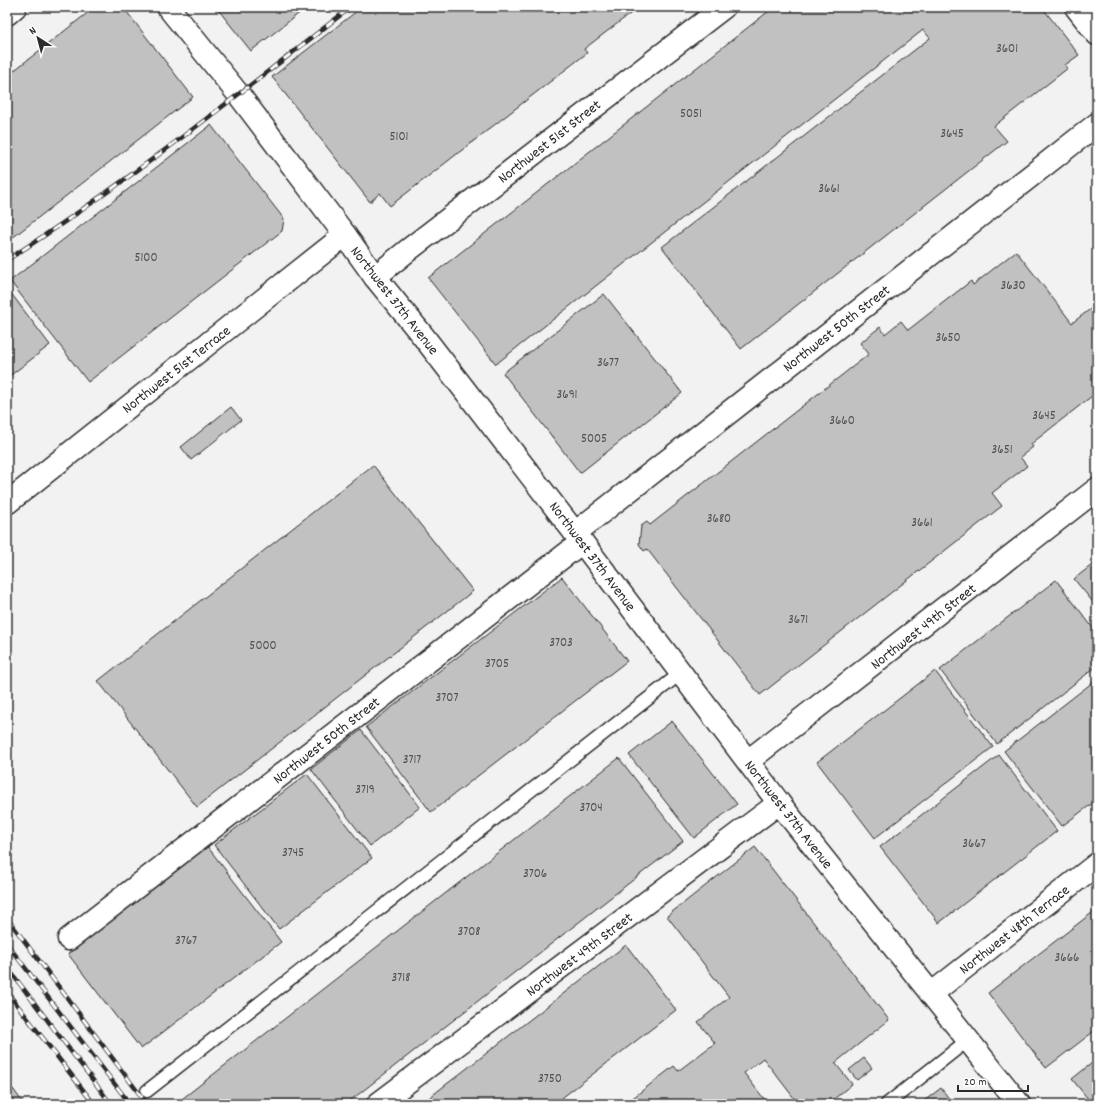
<svg xmlns="http://www.w3.org/2000/svg" width="1104" height="1111" viewBox="0 0 1104 1111" font-family="Dekko,sans-serif">
<style>
.building{fill:#c1c1c1;stroke:#2b2b2b}
.lines{fill:none;stroke-linecap:round;stroke-linejoin:round}
.service-casing{stroke:#2b2b2b;stroke-width:15}
.minor-casing{stroke:#2b2b2b;stroke-width:25}
.tertiary-casing{stroke:#2b2b2b;stroke-width:25}
.service{stroke:#fff;stroke-width:12}
.minor{stroke:#fff;stroke-width:22}
.tertiary{stroke:#fff;stroke-width:22}
.rail-casing{stroke:#2b2b2b;stroke-width:4.5}
.rail{stroke:#fff;stroke-width:3;stroke-dasharray:9;stroke-linecap:butt}
.labels{text-anchor:middle;stroke-width:4;stroke-linejoin:round;paint-order:stroke}
.number-label{font-size:13px;fill:#505050}
.street-label{font-size:15px;fill:#2b2b2b;stroke:#fff}
</style>
<rect width="100%" height="100%" fill="#f2f2f2"/>
<filter id="ink" filterUnits="userSpaceOnUse"><feTurbulence type="fractalNoise" baseFrequency=".025" numOctaves="2"/><feDisplacementMap in="SourceGraphic" scale="8" xChannelSelector="R" yChannelSelector="G"/><feConvolveMatrix kernelMatrix="1 2 1 2 8 2 1 2 1" color-interpolation-filters="sRGB"/></filter>
<g filter="url(#ink)">
<path class="building" d="M95,7H123L193,97L7,242V76Z
M216,7H307L251,51Z
M362,7H639L584,49L587,53L390,206L380,193L370,202L272,77Z
M774,7H1042L1079,55L1065,65L1068,68L994,126L1007,141L741,349L662,247L930,38L923,30L496,364L428,278Z
M211,125L284,219L282,231L88,382L10,281Z
M1016,251L1072,323L1097,304V392L1031,444L1033,447L1020,457L1027,466L992,493L1002,506L760,695L647,549L644,551L639,544L641,526L647,522L650,525L869,354L860,343L880,327L885,334L901,321L908,330L971,281L973,285Z
M7,288L50,345L7,378Z
M604,294L682,393L580,473L503,373Z
M231,407L241,420L191,460L181,447Z
M373,465L473,591L197,807L98,681Z
M1097,561V607L1074,579Z
M562,577L627,661L431,812L366,727Z
M1056,580L1097,633V666L997,744L940,670Z
M935,671L993,747L875,838L817,762Z
M1097,679V800L1062,826L1004,751Z
M672,721L737,804L694,838L629,755Z
M361,730L420,807L370,846L311,769Z
M999,755L1057,831L939,923L880,847Z
M619,758L683,841L346,1104H180L178,1102Z
M307,774L372,858L279,929L214,845Z
M207,846L281,942L141,1049L68,954Z
M755,847L889,1020L835,1063L852,1084L828,1104H787L794,1098L763,1058L744,1073L768,1104H706L705,1102L702,1104H625L674,1066L678,1071L715,1043L698,1022L729,997L667,916Z
M1097,909V1029L1046,1068L988,993Z
M626,945L676,1010L554,1104H421Z
M864,1058L872,1068L857,1080L849,1070Z
M1097,1059V1104H1092L1072,1079Z
M941,1088L953,1104H920Z
M13,1089L24,1104H7V1093Z"/>
<g class="lines">
<g class="service-casing">
<path id="service" d="M147,1091L681,673
M887,1104L968,1040"/>
</g>
<g class="minor-casing">
<path id="minor" d="M1076,7L1097,34
M7,14L15,7
M375,277L407,251L724,7
M7,503L345,235
M575,533L1097,124
M748,761L1097,489
M69,939L582,542
M931,994L1097,864
M378,1104L779,803"/>
</g>
<g class="tertiary-casing">
<path id="tertiary" d="M168,7L239,95L345,235L375,277L423,336L582,542L779,803L1019,1104"/>
</g>
<use href="#service" class="service"/>
<use href="#minor" class="minor"/>
<use href="#tertiary" class="tertiary"/>
<g class="rail-casing">
<path id="rail" d="M7,260C127,183 239,94 351,7
M7,918L147,1104
M7,944L130,1104
M7,967L111,1104
M7,992L94,1104"/>
</g>
<use href="#rail" class="rail"/>
</g>
</g>
<g class="labels">
<g class="number-label">
<text x="1007" y="52">3601</text>
<text x="691" y="117">5051</text>
<text x="952" y="137">3645</text>
<text x="399" y="140">5101</text>
<text x="829" y="192">3661</text>
<text x="146" y="261">5100</text>
<text x="1013" y="289">3630</text>
<text x="948" y="341">3650</text>
<text x="608" y="366">3677</text>
<text x="567" y="398">3691</text>
<text x="1044" y="419">3645</text>
<text x="842" y="424">3660</text>
<text x="594" y="442">5005</text>
<text x="1002" y="453">3651</text>
<text x="719" y="522">3680</text>
<text x="922" y="526">3661</text>
<text x="798" y="623">3671</text>
<text x="561" y="646">3703</text>
<text x="263" y="649">5000</text>
<text x="497" y="667">3705</text>
<text x="447" y="701">3707</text>
<text x="412" y="763">3717</text>
<text x="365" y="793">3719</text>
<text x="591" y="811">3704</text>
<text x="974" y="847">3667</text>
<text x="293" y="856">3745</text>
<text x="535" y="877">3706</text>
<text x="469" y="935">3708</text>
<text x="186" y="944">3767</text>
<text x="1067" y="961">3666</text>
<text x="401" y="981">3718</text>
<text x="550" y="1082">3750</text>
</g>
<g class="street-label">
<text transform="translate(549 141) rotate(-38)" y="5">Northwest 51st Street</text>
<text transform="translate(395 300) rotate(52)" y="5">Northwest 37th Avenue</text>
<text transform="translate(836 328) rotate(-38)" y="5">Northwest 50th Street</text>
<text transform="translate(176 369) rotate(-38)" y="5">Northwest 51st Terrace</text>
<text transform="translate(593 556) rotate(53)" y="5">Northwest 37th Avenue</text>
<text transform="translate(923 626) rotate(-38)" y="5">Northwest 49th Street</text>
<text transform="translate(326 740) rotate(-38)" y="5">Northwest 50th Street</text>
<text transform="translate(789 814) rotate(52)" y="5">Northwest 37th Avenue</text>
<text transform="translate(1014 929) rotate(-38)" y="5">Northwest 48th Terrace</text>
<text transform="translate(579 954) rotate(-37)" y="5">Northwest 49th Street</text>
</g>
</g>
<rect width="1104" height="1111" fill="none" stroke="#fff" stroke-width="24"/>
<rect x="12" y="12" width="1080" height="1087" fill="none" stroke="#2b2b2b" stroke-width="1.5" filter="url(#ink)"/>
<g transform="translate(38 38) rotate(324)" stroke="#ffffff" stroke-width="3" paint-order="stroke">
<path d="M0-3L7 15L0 10L-7 15Z" fill="#2b2b2b"/>
<text y="-6" font-size="11" font-weight="bold" text-anchor="middle" fill="#2b2b2b">N</text>
</g>
<path d="M958 1085v6h70v-6" fill="none" stroke="#2b2b2b" stroke-width="2"/>
<text x="964" y="1085" font-size="12" fill="#2b2b2b" stroke="#ffffff" stroke-width="3" paint-order="stroke">20 m</text>
</svg>
